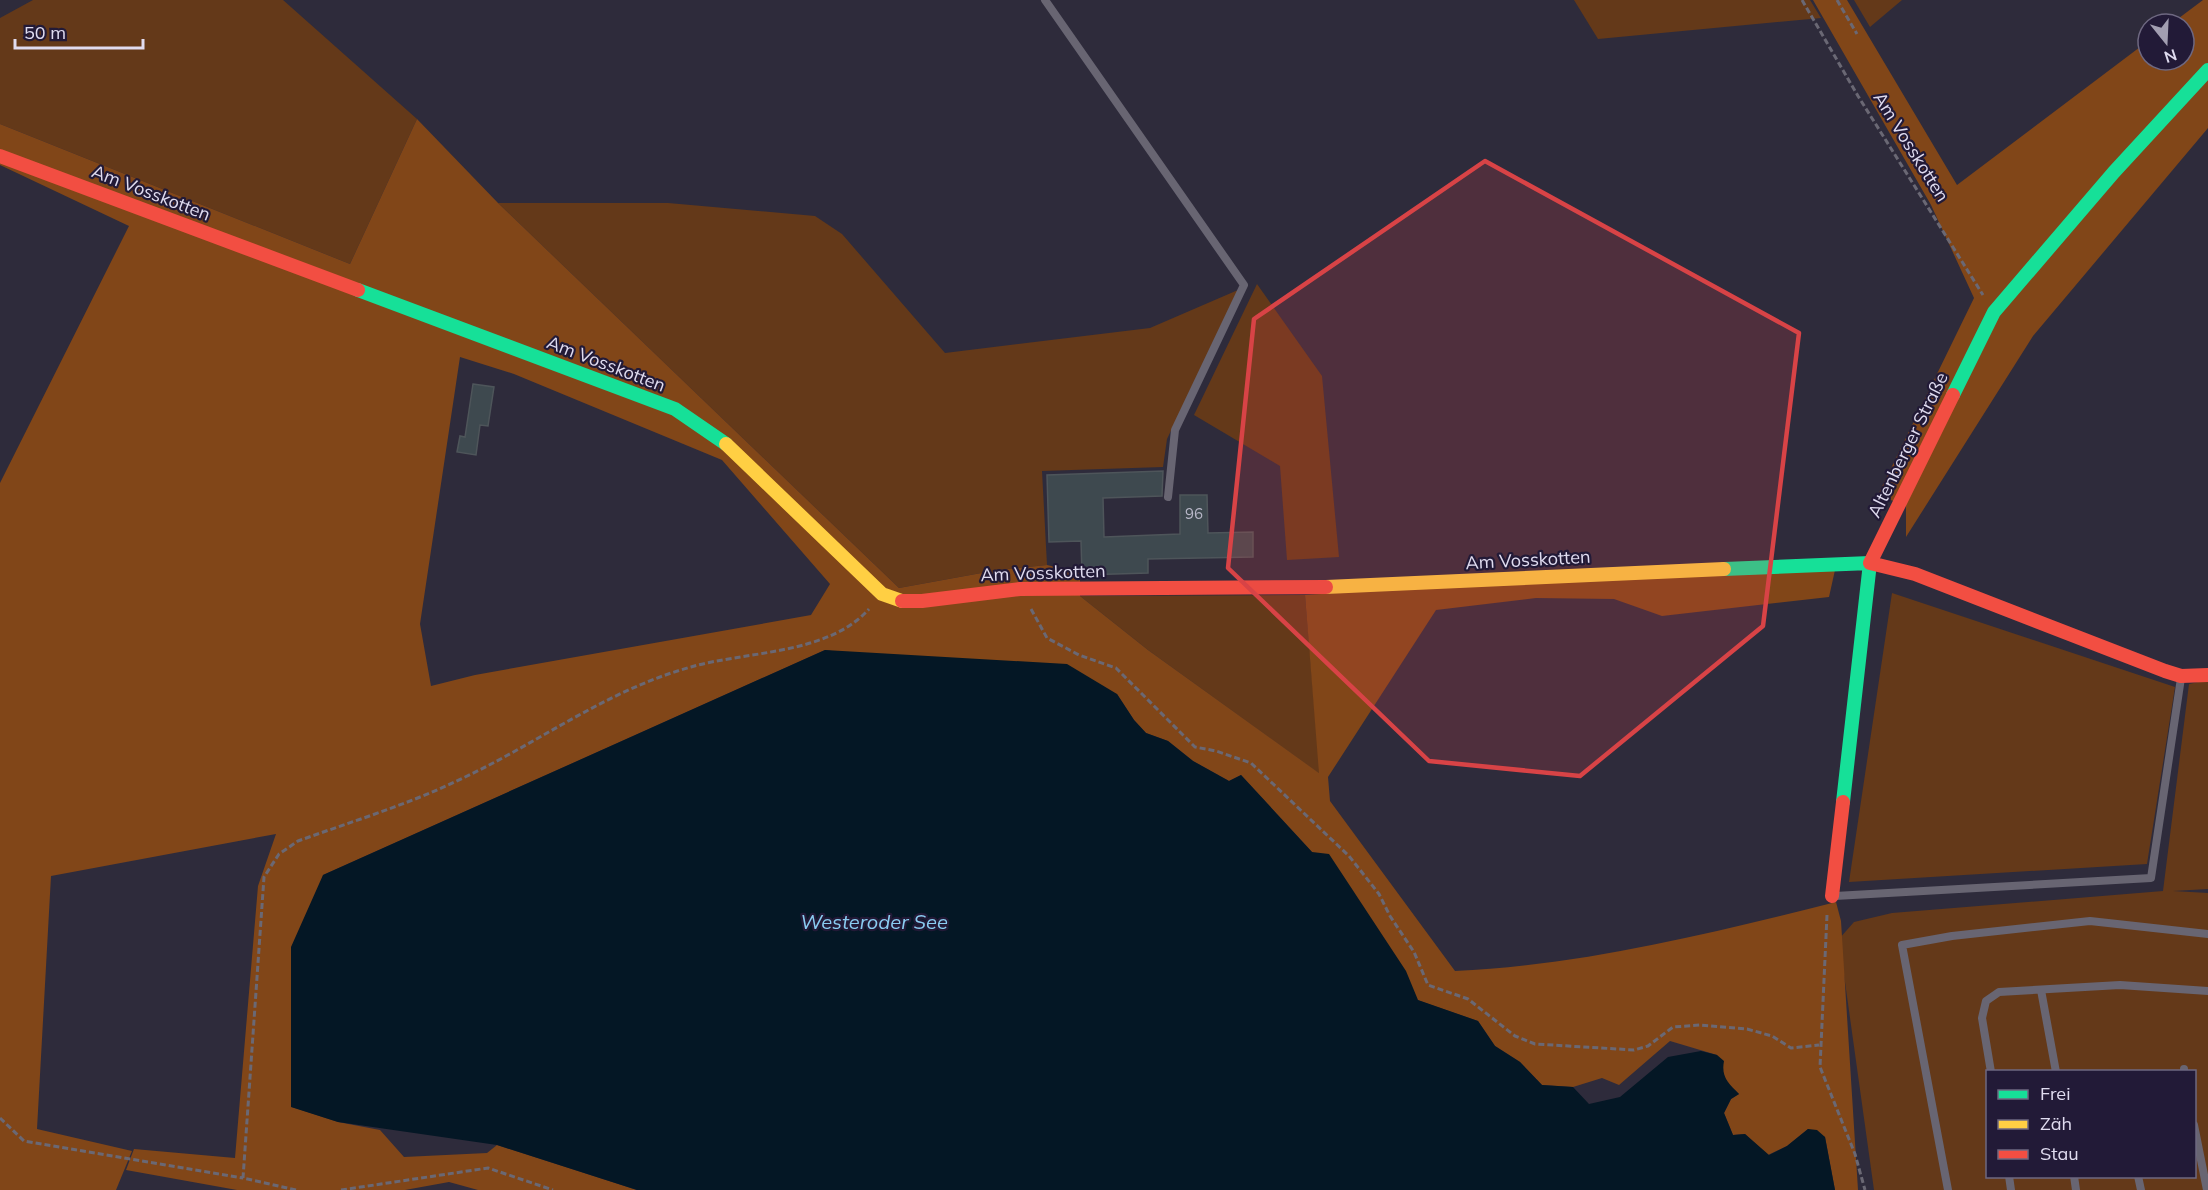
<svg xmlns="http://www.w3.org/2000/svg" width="2208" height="1190" viewBox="0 0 2208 1190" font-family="Mulish,sans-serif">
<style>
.green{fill:#643919;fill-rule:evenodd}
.forest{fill:#814618;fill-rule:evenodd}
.water{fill:#041725}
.building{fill:#3e494f;stroke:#4e555a;stroke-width:1.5}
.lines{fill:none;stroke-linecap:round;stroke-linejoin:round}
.path{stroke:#6a6874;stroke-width:3;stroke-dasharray:6 3;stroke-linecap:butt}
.lane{stroke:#686572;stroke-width:8}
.fast{stroke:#16e098;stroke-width:14}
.slow{stroke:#ffcf43;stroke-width:14}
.jam{stroke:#f24e42;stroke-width:14}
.marked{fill:#d84346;fill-opacity:0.2;stroke:#d84346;stroke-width:4.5;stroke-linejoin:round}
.labels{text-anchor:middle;stroke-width:4.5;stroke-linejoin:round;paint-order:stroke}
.number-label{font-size:15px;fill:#b8b7c8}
.street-label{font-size:18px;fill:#e0dcf0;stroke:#221a37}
.water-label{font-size:20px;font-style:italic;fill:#8accf1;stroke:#221a37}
</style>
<rect width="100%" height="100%" fill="#2e2b3b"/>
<path class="green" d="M33,0H283L417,119L350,264L0,124V18Z
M1574,0H1810L1821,18L1598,39Z
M1854,0H1902L1870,27Z
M498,203H668L815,216L842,234L945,353L1150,328L1238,290L1167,439L1163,467L1042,471L1047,565L998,570L899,588Z
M1257,284L1322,376L1339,557L1287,560L1280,466L1194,415Z
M1892,593L2175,687L2147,864L1849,882Z
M1305,595L1320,774L1148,650L1080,596Z
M2208,680V889L2173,891L2208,893V1190H1874L1839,939L1854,922L1892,913L2163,891L2189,684ZM1988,1072H2194V1176H1988Z"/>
<path class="forest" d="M1813,0H1847L1957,185L2148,41V60H2184V24H2171L2203,0H2208V128L2033,336L1906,537V506L1878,495L1974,298L1931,205Z
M417,119L498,203L899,588L998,570L1047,565L1080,573V596L1148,650L1319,773L1305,595L1837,561L1829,597L1662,616L1614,599L1536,598L1436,610L1328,777L1330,801L1455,971C1579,966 1716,932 1836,902L1841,921L1858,1190H1835L1825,1137L1808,1129L1787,1146L1768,1155L1745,1134L1733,1135L1724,1113L1731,1099L1739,1094L1727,1083L1717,1055L1670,1041L1619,1085L1602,1078L1573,1087L1542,1085L1520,1062L1495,1046L1478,1021L1417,1000L1312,852L1241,775L1229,781L1193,761L1168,741L1146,733L1134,720L1117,694L825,650L323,875L292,1107L338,1122L380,1130L404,1157L487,1153L497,1145L637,1190H478L449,1182L405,1190H237L126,1170L134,1149L235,1158L258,886L276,834L51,876L37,1129L132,1151L116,1190H0V483L129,226L0,165V124L350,264ZM460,357L514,374L722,460L830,584L811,615L475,675L431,686L420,624Z"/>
<path class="water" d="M825,650L1067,664L1117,694L1134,720L1146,733L1168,741L1193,761L1229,781L1241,775L1312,852L1329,854L1406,971L1418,1000L1478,1021L1495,1046L1520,1062L1542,1085L1573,1087L1589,1104L1620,1097L1668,1057L1701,1051L1717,1055L1724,1061C1721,1077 1728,1083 1739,1094L1731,1099L1724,1113L1733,1135L1745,1134L1769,1155L1787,1146L1808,1129L1817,1130L1825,1137L1835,1190H637L497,1145L338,1122L291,1107V947L323,875Z"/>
<path class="building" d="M473,384L494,387L488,426L480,425L476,455L457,452L460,436L465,437Z
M1163,471L1162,496L1103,498L1104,537L1180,534V495H1207L1208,533L1253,532V557L1148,559V573L1082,575L1081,541L1049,542L1047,475Z"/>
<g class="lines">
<path class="path" d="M1802,0L1858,96L1983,295
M1837,0L1857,34
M1031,609L1047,638L1079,655L1116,668L1195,747L1216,751L1251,763L1349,856L1379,894L1390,916L1414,952L1428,985L1468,999L1515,1036L1535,1044L1634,1050L1648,1046L1673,1027L1700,1025L1747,1029L1772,1036L1791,1048L1819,1045
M1827,915L1820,1067L1855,1154L1865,1190
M0,1118L24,1141L243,1178
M296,1190L243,1178L264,877L279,854L298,841C353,821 410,804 463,778C540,742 607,690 691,667C746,651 828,655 869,609
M341,1190L488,1168L553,1190"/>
<path class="lane" d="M1045,0L1244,285L1175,430L1168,497
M1835,896L2151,878L2181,678
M2041,990L2056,1072
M2184,1069V1072
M1991,1072L1982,1018L1986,1001L1999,992L2120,985L2208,991
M2194,1125L2207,1190
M2009,1176L2011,1190
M2074,1176L2076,1190
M2138,1176L2141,1190
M1948,1190L1902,945L1952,936L2090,921L2208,934"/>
<path class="fast" d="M358,290L675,409L726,444
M1953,395L1994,312L2114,172L2208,70
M1724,569L1870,563L1843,802"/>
<path class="slow" d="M726,444L882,594L902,601
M1326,587L1724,569"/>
<path class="jam" d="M0,156L358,290
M1953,395L1870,563L1915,574L2165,671L2181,676L2208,675
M902,601H922L1020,589L1326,587
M1832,896L1843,802"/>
</g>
<path class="marked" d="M1485,161L1799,333L1763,626L1580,776L1429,761L1228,568L1254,319Z"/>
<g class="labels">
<g class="number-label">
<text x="1194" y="519">96</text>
</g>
<g class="street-label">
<text transform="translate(1911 147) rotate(58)" y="6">Am Vosskotten</text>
<text transform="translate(151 193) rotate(21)" y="6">Am Vosskotten</text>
<text transform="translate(606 364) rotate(21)" y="6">Am Vosskotten</text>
<text transform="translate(1908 445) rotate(-64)" y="6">Altenberger Straße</text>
<text transform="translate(1528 560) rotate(-3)" y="6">Am Vosskotten</text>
<text transform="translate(1043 573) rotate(-2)" y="6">Am Vosskotten</text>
</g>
<g class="water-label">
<text x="874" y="929">Westeroder See</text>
</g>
</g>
<rect x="1986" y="1070" width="210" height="108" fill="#221a37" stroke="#6e6881" stroke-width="1.5"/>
<rect x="1998" y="1090" width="30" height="9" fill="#16e098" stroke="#6e6881" stroke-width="1.5"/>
<text x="2040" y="1100" font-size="18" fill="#e0dcf0">Frei</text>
<rect x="1998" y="1120" width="30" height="9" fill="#ffcf43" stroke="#6e6881" stroke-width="1.5"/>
<text x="2040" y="1130" font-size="18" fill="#e0dcf0">Zäh</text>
<rect x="1998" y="1150" width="30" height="9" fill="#f24e42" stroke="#6e6881" stroke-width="1.5"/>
<text x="2040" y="1160" font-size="18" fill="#e0dcf0">Stau</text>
<g transform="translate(2166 42) rotate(162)"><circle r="28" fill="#221a37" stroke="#6e6881" stroke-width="1.5"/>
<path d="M0-4.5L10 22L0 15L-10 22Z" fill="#a29eb1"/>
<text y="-9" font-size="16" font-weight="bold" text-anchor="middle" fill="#e0dcf0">N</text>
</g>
<path d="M15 39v9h128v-9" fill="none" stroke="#e0dcf0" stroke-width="3"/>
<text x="24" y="39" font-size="18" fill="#e0dcf0" stroke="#221a37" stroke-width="4.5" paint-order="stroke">50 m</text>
</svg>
